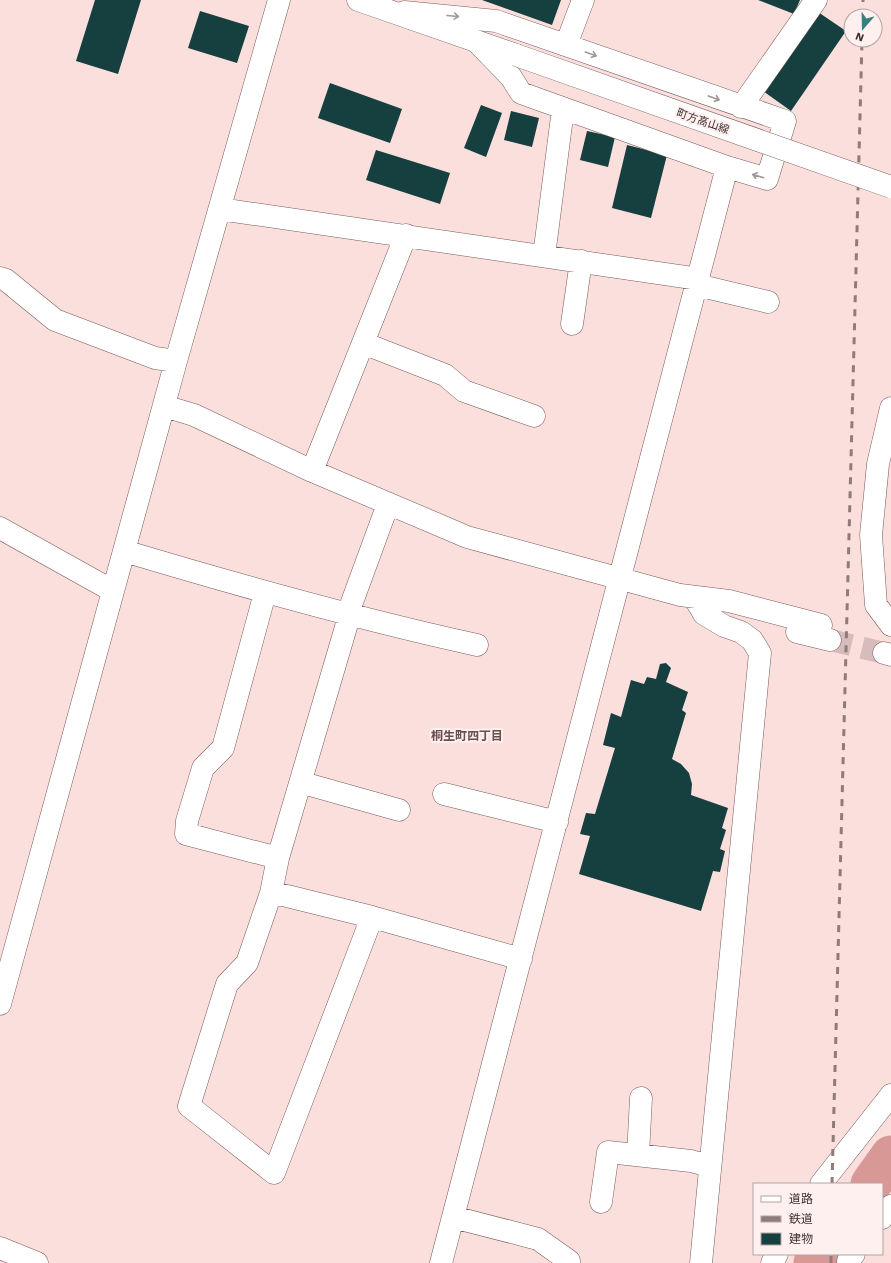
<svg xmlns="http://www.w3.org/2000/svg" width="891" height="1263" viewBox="0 0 891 1263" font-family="'Work Sans','Noto Sans JP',sans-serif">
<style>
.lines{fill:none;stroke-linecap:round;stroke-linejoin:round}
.river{stroke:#d89996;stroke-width:41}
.building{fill:#163f3f}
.minor-tunnel{stroke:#d6bcbb;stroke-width:22;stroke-dasharray:22 11;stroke-linecap:butt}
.minor-casing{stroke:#785b5a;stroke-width:23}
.major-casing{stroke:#785b5a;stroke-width:23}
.minor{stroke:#fff;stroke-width:22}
.major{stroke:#fff;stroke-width:22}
.rail{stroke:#8f7b79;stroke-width:3;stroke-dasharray:7 7;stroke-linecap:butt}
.major-bridge-casing{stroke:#785b5a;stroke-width:23;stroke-linecap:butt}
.major-bridge{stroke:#fff;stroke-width:22}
.oneway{stroke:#a09898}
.labels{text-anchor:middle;stroke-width:4;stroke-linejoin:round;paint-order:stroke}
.street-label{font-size:11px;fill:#403231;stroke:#fef0ef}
.neighbourhood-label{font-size:12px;font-weight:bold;fill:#6a4e4c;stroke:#fef0ef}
</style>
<rect width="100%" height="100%" fill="#fbdfdd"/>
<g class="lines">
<path class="river" d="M871,1184L891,1156
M814,1263L821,1254"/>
</g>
<path class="building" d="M95,0H141L118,74L76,61Z
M482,0H561L552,25Z
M758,0H800L794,14Z
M200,11L249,26L237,63L188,48Z
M818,12L846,31L791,111L763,91Z
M330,83L402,109L390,143L318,118Z
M481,105L502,113L486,157L464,148Z
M511,111L539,118L532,147L504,140Z
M587,131L615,137L608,167L580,160Z
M627,145L667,155L651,218L612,208Z
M376,150L450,173L440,204L366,180Z
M666,663L671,668L666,682L688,692L682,710L686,713L672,759L681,764L689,773L692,784L691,795L728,808L722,828L726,830L720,849L725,851L720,872L713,871L701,911L579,874L590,836L580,834L586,813L595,814L615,748L603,745L611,713L621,717L631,680L644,684L647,677L656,679L660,664Z"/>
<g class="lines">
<path class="minor-tunnel" d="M830,640L884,653"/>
<g class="minor-casing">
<path id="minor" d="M404,12L496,21L785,121L767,179L727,167L521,93L511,77L477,42
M566,45L583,0
M741,107L816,0
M220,209L699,279
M544,256L563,109
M0,278L6,280L55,320L155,358L176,361
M697,285L768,302
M572,324L581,261
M363,343L445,375L464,391L534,416
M164,406L194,415L312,471L467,537L680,595L729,601L821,625
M891,408L878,464L871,535L876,605L891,625
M312,471L406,235
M0,528L113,591
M124,551C241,586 358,619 477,645
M265,593L223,748L203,768L187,821L186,834L278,858
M694,597L704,614L724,626L741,632L752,640L760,653L701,1263
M797,632L830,640
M884,653L891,655
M300,784L310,785L399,810
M444,794L557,822
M271,893L287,896L372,917L521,959
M372,917L274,1173L189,1106L227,984L247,963L271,893L278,858L346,627L348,613L388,504
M0,1004L176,361L279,0
M638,1155L641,1098
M821,1184L891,1095
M601,1202L608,1152L691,1161L709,1166
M453,1217L538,1239L569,1261
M882,1218L891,1206
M0,1248L37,1263
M848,1261L854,1254
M441,1263L727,167
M772,1263L777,1254"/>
</g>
<g class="major-casing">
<path id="major" d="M358,0L516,55"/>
</g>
<use href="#minor" class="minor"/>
<use href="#major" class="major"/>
<path class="rail" d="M863,16V0
M832,1184L862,40
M831,1263V1254"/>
<g class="major-bridge-casing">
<path id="major-bridge" d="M516,55L891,187"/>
</g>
<use href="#major-bridge" class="major-bridge"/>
</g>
<defs><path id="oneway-shaft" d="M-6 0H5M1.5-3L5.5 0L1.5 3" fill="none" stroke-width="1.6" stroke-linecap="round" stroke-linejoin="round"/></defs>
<g class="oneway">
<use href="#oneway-shaft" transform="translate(453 16) rotate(5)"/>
<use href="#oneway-shaft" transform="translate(591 54) rotate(20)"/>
<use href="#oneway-shaft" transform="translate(714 98) rotate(20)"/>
<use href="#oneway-shaft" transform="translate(758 176) rotate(-164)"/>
</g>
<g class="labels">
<g class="street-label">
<text transform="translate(703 121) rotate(19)" y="4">町方高山線</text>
</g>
<g class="neighbourhood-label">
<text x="467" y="740">桐生町四丁目</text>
</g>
</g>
<rect x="753" y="1183" width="130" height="72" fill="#fef0ef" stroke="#b2a4a3"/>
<rect x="761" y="1196" width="20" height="6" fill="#ffffff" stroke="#b2a4a3"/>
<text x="789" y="1203" font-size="12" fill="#403231">道路</text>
<rect x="761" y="1216" width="20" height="6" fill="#8f7b79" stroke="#b2a4a3"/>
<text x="789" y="1223" font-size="12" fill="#403231">鉄道</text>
<rect x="761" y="1233" width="20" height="12" fill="#163f3f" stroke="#b2a4a3"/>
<text x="789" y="1243" font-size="12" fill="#403231">建物</text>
<g transform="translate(863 28) rotate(200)"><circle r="19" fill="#fef0ef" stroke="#b2a4a3"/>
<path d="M0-3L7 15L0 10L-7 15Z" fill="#37807e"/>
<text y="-6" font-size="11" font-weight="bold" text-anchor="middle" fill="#403231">N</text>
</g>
</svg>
